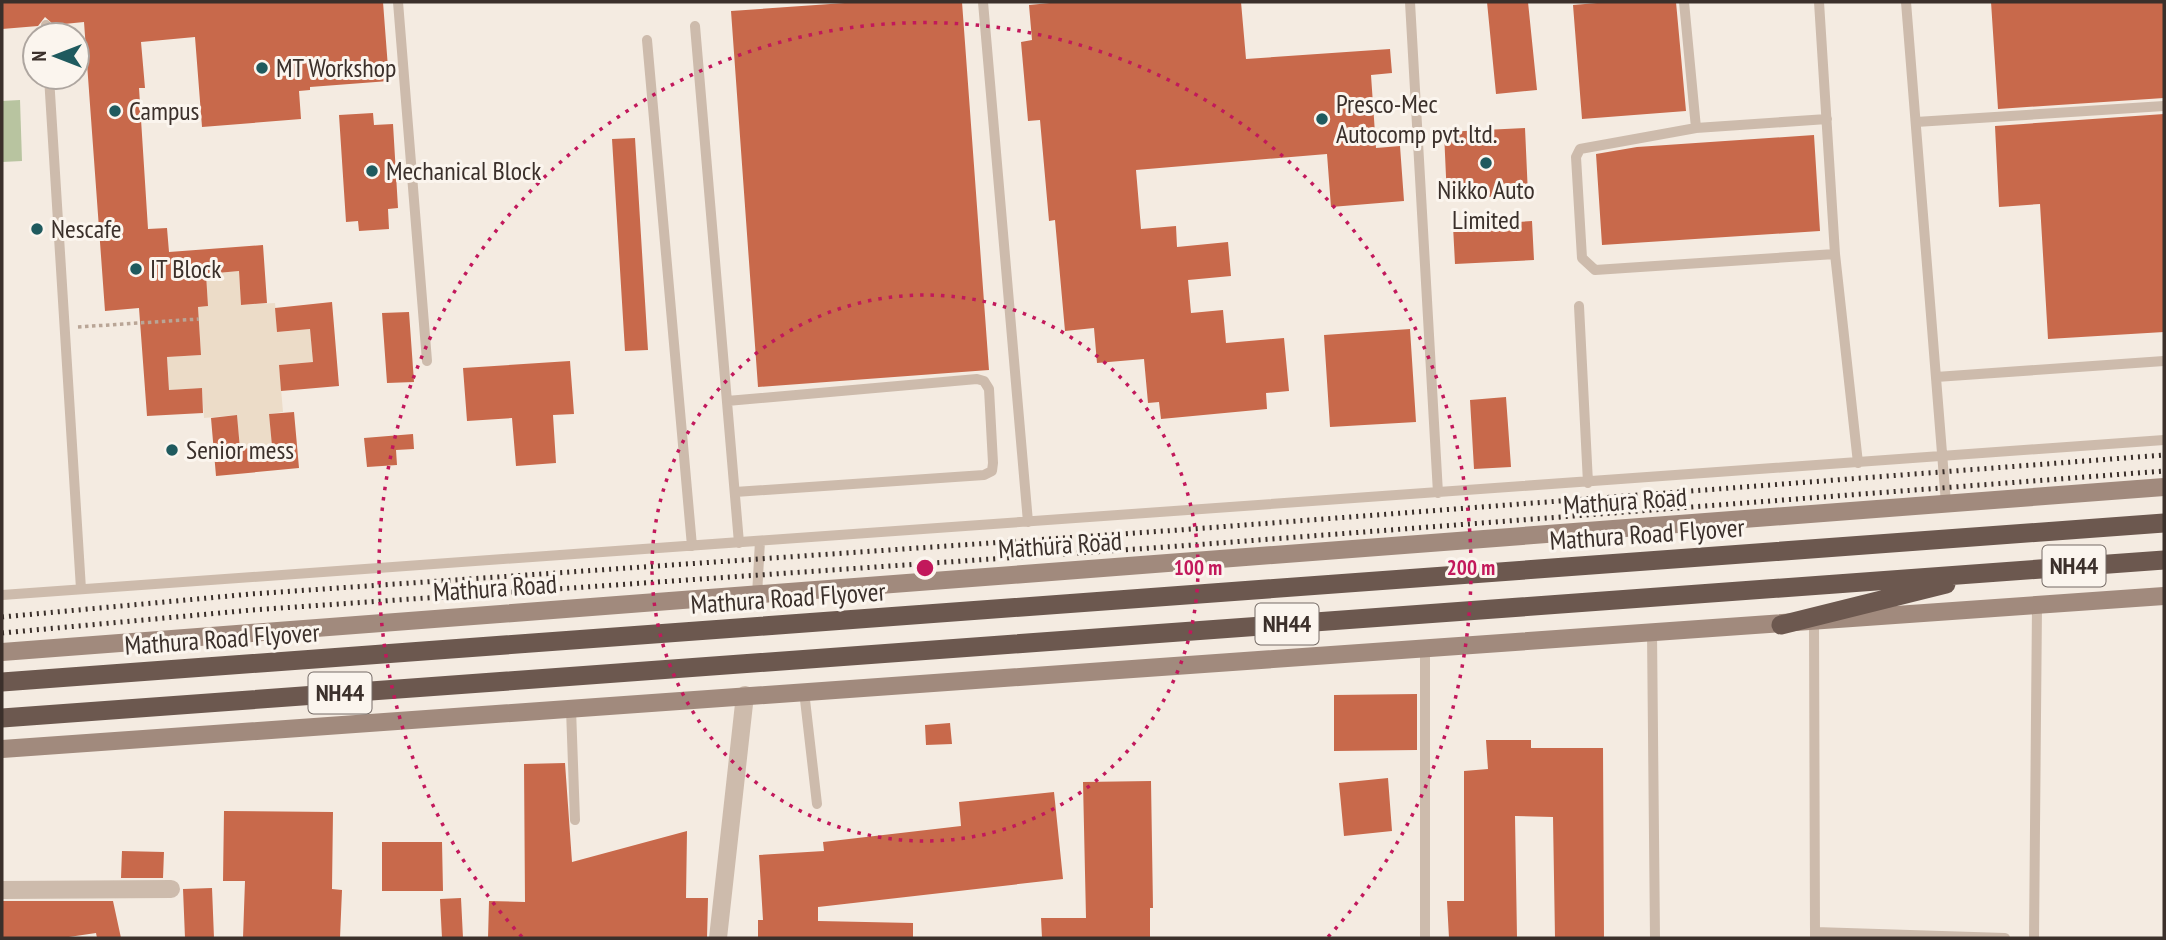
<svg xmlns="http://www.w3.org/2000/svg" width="2166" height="940" viewBox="0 0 2166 940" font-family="'PT Sans Narrow',sans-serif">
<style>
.green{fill:#b8c4a0}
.plaza{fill:#ecdcc8}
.building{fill:#c8694b}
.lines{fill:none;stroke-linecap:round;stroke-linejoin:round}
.path{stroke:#b9a596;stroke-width:3.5;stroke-dasharray:3.5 3.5;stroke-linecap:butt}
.service{stroke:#cdbbac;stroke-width:10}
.minor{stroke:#cdbbac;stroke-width:18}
.tertiary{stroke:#cdbbac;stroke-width:18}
.secondary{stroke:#a18a7d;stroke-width:18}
.trunk{stroke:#6c584f;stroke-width:19}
.rail{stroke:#3b302b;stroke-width:5;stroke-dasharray:2 5;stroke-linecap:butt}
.ring{fill:none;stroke:#c2185b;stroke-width:3.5;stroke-dasharray:3.5 7}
.poi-dot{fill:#1f5a5e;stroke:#fbf5ee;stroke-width:2.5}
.labels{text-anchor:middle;stroke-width:6;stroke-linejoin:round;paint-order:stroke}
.shield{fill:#fbf5ee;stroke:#756b66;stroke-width:2}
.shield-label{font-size:24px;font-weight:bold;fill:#3b302b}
.poi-label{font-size:26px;fill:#3b302b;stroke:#fbf5ee;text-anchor:start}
.street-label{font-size:26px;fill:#3b302b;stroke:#fbf5ee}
.centre{fill:#c2185b;stroke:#fbf5ee;stroke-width:3.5}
.ring-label{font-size:21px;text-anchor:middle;font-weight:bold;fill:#c2185b;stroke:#fbf5ee;stroke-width:6;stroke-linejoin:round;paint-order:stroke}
</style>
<rect width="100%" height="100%" fill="#f4ebe1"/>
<path class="green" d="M20,100L22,161L2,162V101Z"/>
<path class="plaza" d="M239,271L241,305L275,303L278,332L310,329L313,362L279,365L283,412L269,414L272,446L240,449L237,415L204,418L202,388L169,390L167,357L201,355L198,307L208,306L206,274Z"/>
<path class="building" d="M2,2H383L389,81L310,87V90L299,91L301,119L202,127L195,37L141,42L145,88H139L148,229L167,228L169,252L263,245L267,303L241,305L239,271L206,274L208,306L198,307L201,355L167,357L169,390L202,388L203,413L147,416L139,308L105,311L84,22L54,25L45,17L38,26L2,29Z
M859,2H962L989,370L758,387L731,11Z
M1060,2H1241L1246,59L1390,49L1392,73L1371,75L1376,148L1400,146L1404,201L1331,207L1327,154L1136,170L1141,229L1176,226L1177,247L1228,242L1231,276L1188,280L1191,313L1223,310L1226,343L1284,338L1289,391L1266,393L1267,409L1161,419L1159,402L1148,403L1144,359L1097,363L1094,328L1065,331L1055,220L1049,221L1040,120L1028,121L1021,42L1032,40L1029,5Z
M1487,2H1528L1537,90L1496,94Z
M1609,2H1676L1686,111L1582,119L1573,5Z
M1991,2H2164V98L1998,109Z
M373,113L374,125L393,124L398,208L388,209L389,229L359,231L358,221L346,222L339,115Z
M2164,114V332L2048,339L2040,204L1999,207L1995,126Z
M1525,128L1528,195L1447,199L1444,132Z
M1814,135L1820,231L1602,245L1596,154L1637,147Z
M635,138L648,350L625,351L612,139Z
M1532,221L1534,260L1455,264L1453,226Z
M332,302L339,386L281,391L279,365L313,362L310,329L277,332L275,308Z
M409,312L414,382L387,383L382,313Z
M1410,329L1416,422L1330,427L1324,335Z
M570,361L574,414L553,415L556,463L516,466L512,418L467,421L463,368Z
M1506,397L1511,467L1474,469L1470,400Z
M294,412L299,468L216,476L211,418L237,415L240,449L272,446L269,414Z
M413,434L414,449L396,450L397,465L367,467L364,438Z
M1417,694V750L1334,751V695Z
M950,723L952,744L926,745L925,725Z
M1486,740H1531V748H1603L1604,938H1555L1553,817L1515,816L1517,938H1449L1447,901H1464V771L1488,769Z
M565,763L572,862L687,831L686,898H708L707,938H488L489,901L525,902L524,764Z
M1388,778L1392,831L1344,836L1339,783Z
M1151,781L1153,908H1150V938H1042L1041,918H1086L1083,782Z
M1054,792L1063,879L818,907V921L913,923V938H758V920H763L759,855L824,851L823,842L961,826L959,802Z
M224,811L333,812L332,889L342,890L340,938H243L245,881H223Z
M382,842H442L443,891H382Z
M122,851L164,852L163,878H121Z
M212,888L214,938H185L183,889Z
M461,898L463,938H442L440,899Z
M2,901H113L121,938H97L96,933L62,938H2Z"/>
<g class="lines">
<path class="path" d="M78,327L199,319"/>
<path class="service" d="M398,2L427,361
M983,2L1028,522
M1410,2L1438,493
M1684,2L1696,128
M1819,2L1835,254L1858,463
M1906,2L1946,503
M46,25V35
M695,26L739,543
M647,40L692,546
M49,77L81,589
M1827,119L1696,128L1580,149L1576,157L1582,258L1595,270L1835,254
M1916,122L2164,106
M1579,306L1588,483
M1936,377L2164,361
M727,401L977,379L984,381L989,389L993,463L992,471L984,475L735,492
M2,595L2164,440
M757,595L760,541
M1814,623L1815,938
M1652,632L1655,938
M1425,647V938
M804,691L817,804
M571,709L575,820
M1815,932L2005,938
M2034,938L2037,606"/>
<path class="minor" d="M2,890L171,889"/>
<path class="tertiary" d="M718,938L745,695"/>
<path class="secondary" d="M2,652L2164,487
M2,749L2164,596"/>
<path class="trunk" d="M1781,625L1946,584
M2,682L2164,523
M2,718L2164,560"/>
<path class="rail" d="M2,617L251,594L1179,530L2164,455
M2,633L252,610L1180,546L2164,471"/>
</g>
<g class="ring">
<circle cx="925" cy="568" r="273"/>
<path d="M522 937A546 546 0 1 1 1328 937"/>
</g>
<g class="poi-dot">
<circle cx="262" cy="68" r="7"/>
<circle cx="115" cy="111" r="7"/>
<circle cx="1322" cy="119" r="7"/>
<circle cx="1486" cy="163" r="7"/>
<circle cx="372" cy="171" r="7"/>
<circle cx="37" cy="229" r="7"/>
<circle cx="136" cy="269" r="7"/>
<circle cx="172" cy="450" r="7"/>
</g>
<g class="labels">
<g class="shield">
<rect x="2042.5" y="545.5" width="63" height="41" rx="5"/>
<rect x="1255.5" y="603.5" width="63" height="41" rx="5"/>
<rect x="308.5" y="672.5" width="63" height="41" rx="5"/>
</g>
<g class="shield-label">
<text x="2074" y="574">NH44</text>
<text x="1287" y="632">NH44</text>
<text x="340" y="701">NH44</text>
</g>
<g class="poi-label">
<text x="276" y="77">MT Workshop</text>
<text x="1336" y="113">Presco-Mec<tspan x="1336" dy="30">Autocomp pvt. ltd.</tspan></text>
<text x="129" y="120">Campus</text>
<text x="386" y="180">Mechanical Block</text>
<text x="1486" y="199" text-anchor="middle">Nikko Auto<tspan x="1486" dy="30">Limited</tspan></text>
<text x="51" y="238">Nescafe</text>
<text x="150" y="278">IT Block</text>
<text x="186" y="459">Senior mess</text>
</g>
<g class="street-label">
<text transform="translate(1625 501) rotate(-4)" y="9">Mathura Road</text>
<text transform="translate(1647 534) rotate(-4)" y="9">Mathura Road Flyover</text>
<text transform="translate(1060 545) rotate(-4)" y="9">Mathura Road</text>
<text transform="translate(495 588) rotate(-4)" y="9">Mathura Road</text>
<text transform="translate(788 598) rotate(-4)" y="9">Mathura Road Flyover</text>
<text transform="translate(222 639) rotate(-4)" y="9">Mathura Road Flyover</text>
</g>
</g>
<circle cx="925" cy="568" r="10" class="centre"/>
<g class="ring-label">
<text x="1198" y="575">100 m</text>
<text x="1471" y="575">200 m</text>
</g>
<rect width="2166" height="940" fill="none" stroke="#3b302b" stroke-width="7"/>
<g transform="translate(56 56) rotate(270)"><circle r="33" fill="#fbf5ee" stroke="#aea6a0" stroke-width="2"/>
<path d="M0-5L12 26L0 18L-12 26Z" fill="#1f5a5e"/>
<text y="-10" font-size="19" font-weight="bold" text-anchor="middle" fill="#3b302b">N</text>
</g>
</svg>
